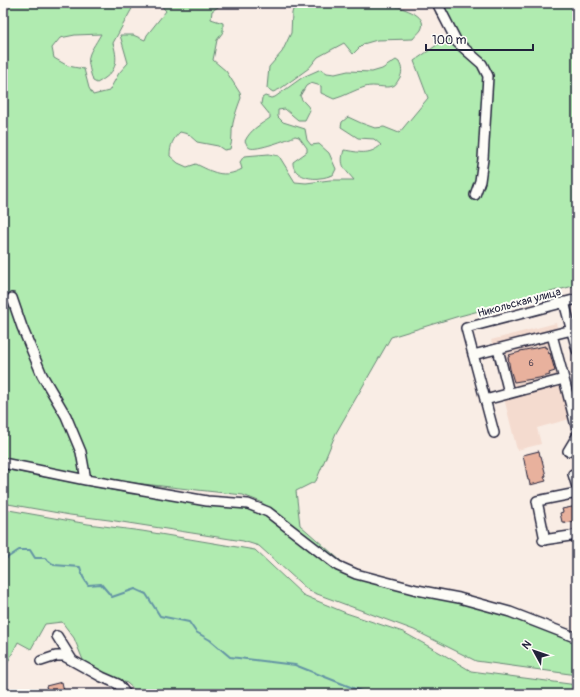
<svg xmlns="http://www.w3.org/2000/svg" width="580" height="697" viewBox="0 0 580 697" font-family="Pangolin,sans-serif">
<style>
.built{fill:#f4dbcf}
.green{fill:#b0ebb0;stroke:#698676}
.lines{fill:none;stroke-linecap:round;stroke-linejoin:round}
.stream{stroke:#6394a4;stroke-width:2}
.building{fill:#e8b19d;stroke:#22223b}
.minor-casing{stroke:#22223b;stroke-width:12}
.minor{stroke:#fdfcf7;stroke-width:9}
.labels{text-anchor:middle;stroke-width:4;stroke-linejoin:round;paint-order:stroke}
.number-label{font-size:9px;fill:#544654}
.street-label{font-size:11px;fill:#22223b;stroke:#fdfcf7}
</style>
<rect width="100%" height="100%" fill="#f9ede5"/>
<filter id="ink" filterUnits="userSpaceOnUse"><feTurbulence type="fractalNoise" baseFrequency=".025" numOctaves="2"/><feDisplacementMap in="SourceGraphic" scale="8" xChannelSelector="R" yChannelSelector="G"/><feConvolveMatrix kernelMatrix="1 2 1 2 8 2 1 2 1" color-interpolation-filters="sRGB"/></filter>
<g filter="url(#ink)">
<path class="built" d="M556,323L560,338H558L577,411V417L537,428L541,444L517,450L502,390L504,389L491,340Z"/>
<path class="green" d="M3,3H135L113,43C119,63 116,73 97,83L93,81C85,54 88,57 101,34L75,35L60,38L52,48L54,58L68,66L84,69L89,88L93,95L109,91L119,73L128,63L120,35H133L145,40L147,35L166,11L159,3H224L212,11L211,19L223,23V32L217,40L213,60L226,71L240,93L241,98C238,106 235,114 233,123C231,132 233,140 230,149L224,150L218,146L197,142L188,134L180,132C173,139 170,145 170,156L178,163L187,167L196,164C213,172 223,179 242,169L240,162L244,156L269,154L279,156L295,182L306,183L330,180H354C345,169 339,166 344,150C358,152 369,156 381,145L374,139L358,138L341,127L342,122L348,117L361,123L375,128L384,127L399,133L428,98L414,61L454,33L436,14L438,3H577V285L456,317L391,337L336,433L316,481L296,491L300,525L350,569L339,563L323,549L261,502L243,495L134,483L3,460Z
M295,3H388L387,4C398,7 430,14 421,30C419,33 415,36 413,39L377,40L363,44L353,54L344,43L318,57L309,68L280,89L273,92L267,88L269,67L282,52L291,33L292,13Z
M396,60L399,62C402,68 403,73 399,79C397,82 396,85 393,86C385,89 375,84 365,87C354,90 345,96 334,99L321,93V86L311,83L306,86L300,96C302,102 308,104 310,110L305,120H298L285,109L278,110V117L283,122L305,129L307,140L311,145L319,144L329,153L336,169L333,175C329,176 324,178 320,178C310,180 292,175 293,162L307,152V148L299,137L295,136C289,139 256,151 250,148C247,147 247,144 245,141C251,129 260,125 270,118V115L261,104L262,98L265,96L271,98L275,97L303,77L321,69L327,73L335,74L348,71L372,72L382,69Z
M3,469L132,494L228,502L254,507L336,569L510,614L577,641V675L476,661L414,630L309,591L259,546L243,541L109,520L70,515L8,504L3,497Z
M3,509L88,524L142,531L255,550L303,595L346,613L403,632L446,656L471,671L577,685V694H139L127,683L109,676L85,665L74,638L62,622L45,624L31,649L18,642L3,672Z"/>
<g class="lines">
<path class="stream" d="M3,557L7,558L19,550H30L35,558H45L54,565L80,567L83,577L88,585L101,584L112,597L135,589L146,594L160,616L189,622L196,632L210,640L230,657L295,665L368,694"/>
</g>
<path class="building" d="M545,346V348L547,347L549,354L550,353L555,371L549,373L550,375L539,378L514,382L510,369L508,357L510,356L509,355L520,352V351Z
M539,451L540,456H541L546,476L544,477L546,481L530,485L529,480H528L523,455Z
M577,506V521L565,523V522H562L560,513L563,512L562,509Z
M62,682L64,691L48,694L46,686Z"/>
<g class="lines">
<g class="minor-casing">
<path id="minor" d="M437,3L457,42L482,64L488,76L483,159L480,181L475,195
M12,298L22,327L42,375L66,416L81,452L86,480
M564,302L577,350
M498,349L509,393
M473,355L552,335
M564,379L577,430
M485,400L564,379L552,335L572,330
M494,433L466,328L577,299
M568,451L577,436
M3,463L86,480L207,501L248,504L268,512L338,566L356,574L417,590L459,598L510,612L577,638
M577,473L573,474L577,487
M543,540L577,535
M545,540L537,501L577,493
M57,636L72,660
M41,661L56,656H64L102,677L118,684L126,694"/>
</g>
<use href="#minor" class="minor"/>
</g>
</g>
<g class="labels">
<g class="number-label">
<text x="531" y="366">6</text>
</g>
<g class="street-label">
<text transform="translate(519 302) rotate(-15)" y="4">Никольская улица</text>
</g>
</g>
<rect width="580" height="697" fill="none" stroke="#fdfcf7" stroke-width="16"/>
<rect x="8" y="8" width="564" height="681" fill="none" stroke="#22223b" stroke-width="1.5" filter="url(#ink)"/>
<g transform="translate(534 651) rotate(310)" stroke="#fdfcf7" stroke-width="3" paint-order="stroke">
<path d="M0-3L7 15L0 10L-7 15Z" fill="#22223b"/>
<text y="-6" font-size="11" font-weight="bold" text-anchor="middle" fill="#22223b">N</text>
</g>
<path d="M426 44v6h107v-6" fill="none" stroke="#22223b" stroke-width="2"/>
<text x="432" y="44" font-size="12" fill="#22223b" stroke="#fdfcf7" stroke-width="3" paint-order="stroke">100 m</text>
</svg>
